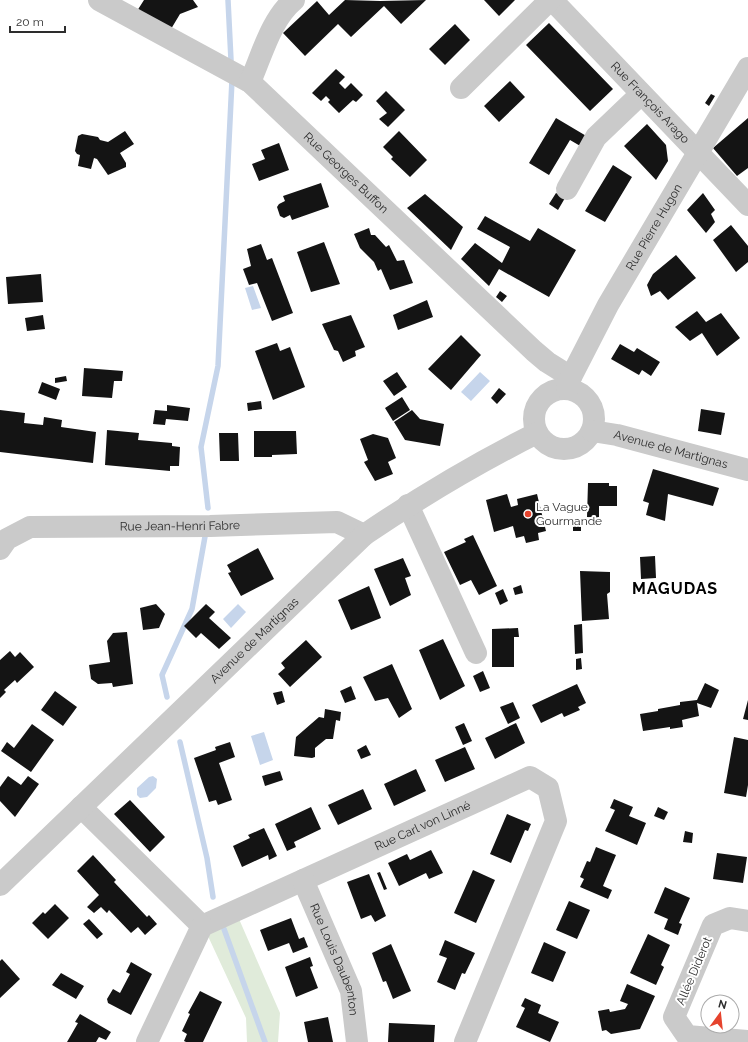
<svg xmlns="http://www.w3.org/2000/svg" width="748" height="1042" viewBox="0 0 748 1042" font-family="Raleway,sans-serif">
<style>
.green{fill:#e0ebda}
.water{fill:#c6d5eb}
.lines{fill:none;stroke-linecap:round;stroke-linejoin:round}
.stream{stroke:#c6d5eb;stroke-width:5.5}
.building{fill:#141414}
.minor{stroke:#cacaca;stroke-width:22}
.poi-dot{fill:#e6432d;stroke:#fff;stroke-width:1.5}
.labels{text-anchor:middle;stroke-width:4;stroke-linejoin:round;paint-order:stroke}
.street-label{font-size:12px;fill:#2d2d2d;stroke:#fff}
.poi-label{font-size:12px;fill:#2d2d2d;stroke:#fff;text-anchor:start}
.district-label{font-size:16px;font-weight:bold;letter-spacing:1px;fill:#000;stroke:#fff}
</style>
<rect width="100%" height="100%" fill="#fff"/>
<path class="green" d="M239,919L280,1013L278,1042H247L246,1018L207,934Z"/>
<path class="water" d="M253,286L261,308L252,310L245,288Z
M480,372L490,381L471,401L461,392Z
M238,604L246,612L231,628L223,619Z
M264,732L273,760L260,765L251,736Z
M153,776L157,779L156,788L147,797L140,798L137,795V788L149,777Z"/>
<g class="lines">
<path class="stream" d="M228,0L231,60
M208,508L201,447L218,366L232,80
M167,697L162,675L192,609L206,531
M180,742L207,858L213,897
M224,929L265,1042"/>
</g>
<path class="building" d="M144,0H193L198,7L180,14L171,29L137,11Z
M345,0L380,1L426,0L401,24L384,6L351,37L338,24L305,56L283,33L317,1L329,15Z
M484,0H515L499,16Z
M549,23L613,89L590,111L526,45Z
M455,24L470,40L445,65L429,49Z
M336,69L345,77L339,83L345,89L351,83L363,95L356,102L353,100L339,113L328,102L330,100L326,96L321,101L312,93Z
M510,81L525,97L499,122L484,106Z
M386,91L405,110L388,127L379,119L387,113L376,101Z
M711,94L715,96L709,106L705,103Z
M556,118L588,137L582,147L570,140L549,175L529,163Z
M748,118V168L737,176L713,148Z
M647,124L666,145L668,161L656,180L624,146Z
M125,131L134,144L120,153L126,163V167L108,175L97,159L94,158L91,169L78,166L80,155L77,154L75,151L78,136L82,134L98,137L100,140L108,142Z
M399,131L427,160L410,177L391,159L393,157L383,147Z
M279,143L289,170L259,181L252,164L265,159L261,150Z
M613,165L632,177L605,222L585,211Z
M321,183L329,207L292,220L290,215L284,218L280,216L277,207L279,204L285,201L283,196Z
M556,193L565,198L558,210L549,204Z
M703,193L715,210L711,214L715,222L706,233L687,210Z
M425,194L463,227L451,250L407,208Z
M485,216L530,241L538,228L576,250L549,297L499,269L489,286L461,259L475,243L502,263L510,247L477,229Z
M731,225L748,246V262L736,272L713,240Z
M369,228L371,235H375L386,247L389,245L397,261L404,260L413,283L390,290L381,269L378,271L374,262L360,248L354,234Z
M324,242L340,284L311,292L297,252Z
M261,244L267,260L272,258L293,313L272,321L257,283L249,285L243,269L251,266L247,249Z
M676,255L696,278L668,300L660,291L651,296L647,285L653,274Z
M41,274L43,302L8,304L6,277Z
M500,291L507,296L502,302L496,297Z
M427,300L433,317L398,330L393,315Z
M697,311L706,322L721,313L740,338L717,356L702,333L690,341L675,327Z
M43,315L45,329L27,331L25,318Z
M351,315L365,347L355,351L356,356L343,362L338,351L334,350L322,324Z
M461,335L481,355L451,390L428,369Z
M277,343L280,351L290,347L305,387L273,400L255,351Z
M620,344L634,352L637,348L660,362L651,376L642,370L639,375L611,359Z
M84,368L123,371L122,381H114L112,398L82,396Z
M397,372L407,387L394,396L383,381Z
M66,376L67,381L55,383V378Z
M42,382L60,389L56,400L38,393Z
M499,388L506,394L497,404L491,398Z
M402,397L410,410L393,421L385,408Z
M261,401L262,409L248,411L247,403Z
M167,405L190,408L188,421L166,419L165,425L153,424L155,410L167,411Z
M701,409L725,413L721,435L698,431Z
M0,410L25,413L24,423L43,425L44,417L62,420L61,427L96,432L93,463L0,452Z
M412,410L420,419L444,424L440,446L405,440L394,422Z
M107,430L139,433L138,440L172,443V446L180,447L179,466H170V471L105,465Z
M254,431H296L297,454L272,455V457H254Z
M219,433H238L239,461H220Z
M373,434L388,438L396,458L388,462L393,474L375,481L364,462L368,460L360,439Z
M653,469L719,488L713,506L668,494L665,521L646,515L649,503L643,501Z
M588,483H609V486H617V506H599V518L587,517Z
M507,494L511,507L518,505L517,499L537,494L546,531L538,533L539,540L526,543L524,536L516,538L513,526L494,532L486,500Z
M573,525H581V531H573Z
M473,535L497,586L479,595L471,580L460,585L444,552L466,542L464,539Z
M258,548L274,579L241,596L228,573L231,572L227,565Z
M655,556L656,578L641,579L640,557Z
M403,558L411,576L405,578L411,595L390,606L374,569Z
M580,571L610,572V592L607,594L609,619L582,621Z
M521,585L523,593L515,595L513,588Z
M369,586L381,618L351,630L338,600Z
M503,589L508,601L500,605L495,593Z
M156,604L165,614L159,628L143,630L140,608Z
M206,604L215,612L209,618L231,638L219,649L201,633L196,638L184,626Z
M582,624L583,653L575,654L574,625Z
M518,628L519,637H514V667H492V629Z
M127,632L133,684L113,687L112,683L98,684L91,679L89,665L110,662L107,641L113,633Z
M443,639L465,686L440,700L419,650Z
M306,640L322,657L290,687L278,674L285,668L281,663Z
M10,651L15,657L20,652L34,667L17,683L15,680L4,690L6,692L0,698V660Z
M581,658L582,669L576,670V659Z
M392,664L412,709L399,718L388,698L375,701L363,677Z
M483,671L490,688L480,692L473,676Z
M705,683L719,690L711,708L697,703L699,716L682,720L683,727L670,729V727L643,731L640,714L658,711V709L680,705V702L697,700Z
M577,684L586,703L578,707L580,710L564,717L562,713L541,723L532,705Z
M351,686L356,699L345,703L340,691Z
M55,691L77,707L63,726L41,710Z
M282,691L285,702L277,705L273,693Z
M748,700V720L743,719Z
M513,702L520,718L508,724L500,707Z
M325,709L341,712L340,721L336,720L333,739H326L315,748V757L312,758L294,756L296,737L319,717L324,718Z
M464,723L472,741L463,745L455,727Z
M516,723L525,743L495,759L485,738Z
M32,724L54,740L31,772L1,751L7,742L14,748Z
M734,737L748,740V785L746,797L724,793Z
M230,742L235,757L219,763L232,800L218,805L216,800L209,802L194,758L216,750L215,747Z
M366,745L371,755L361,759L357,750Z
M465,747L475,769L445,782L435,760Z
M416,769L426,791L394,806L384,784Z
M280,771L283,780L265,786L262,776Z
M8,776L21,785L28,776L39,784L15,817L0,801V787Z
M363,789L372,809L338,825L328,805Z
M614,799L633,807L629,816L646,823L637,845L605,831L615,810L610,808Z
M130,800L165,837L150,852L114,814Z
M311,807L321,829L294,842L296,847L287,851L275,824Z
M658,807L668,812L664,820L654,816Z
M507,814L531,824L528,831L525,830L511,863L490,854Z
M264,828L277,856L269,860L268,855L242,867L233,846L250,838L248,835Z
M685,831L693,833L692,843L683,842Z
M596,847L616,855L603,886L612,890L608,899L580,887L584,879L580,877L587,861L590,862Z
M431,850L443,873L429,879L426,873L399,886L388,863L407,854L410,860Z
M717,853L747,857L743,883L713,879Z
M93,855L116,880L114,882L147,917L149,915L157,924L145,935L138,927L131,933L109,910L107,913L101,907L94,913L87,907L99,895L77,871Z
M473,870L495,880L476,923L454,913Z
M380,872L387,889L384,890L377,873Z
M369,874L386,916L375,922L371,915L361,919L347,882Z
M665,887L690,898L679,923L682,924L678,935L664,929L668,919L654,913Z
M569,901L590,910L577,939L556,930Z
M55,904L69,918L48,939L32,923L43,912L45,914Z
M291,918L299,939L304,937L308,947L293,953L289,943L268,951L260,930Z
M89,919L103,934L97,939L83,924Z
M648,934L670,945L661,965L664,967L656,985L630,973Z
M445,940L475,953L465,974L462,973L455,990L437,982L447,958L439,955Z
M544,942L566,952L553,982L531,973Z
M391,944L411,991L393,999L386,981L383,982L372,953Z
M310,957L313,966L310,967L318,988L296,997L285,967Z
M2,959L20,979L0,998V961Z
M131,962L152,974L131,1015L108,1003L107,999L113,989L120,993L130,974L126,972Z
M61,973L84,986L76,999L52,985Z
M627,984L655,996L640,1029L611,1034L606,1030L602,1031L598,1011L609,1009L610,1012L625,1009L628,1004L620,1001Z
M200,991L222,1002L203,1042H186L184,1041L187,1034L182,1031L190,1014L188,1013Z
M525,998L541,1005L538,1013L559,1022L550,1042L516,1027L525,1008L521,1006Z
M80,1014L111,1032L106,1040L99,1037L96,1042H67L78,1023L75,1022Z
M328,1017L333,1042H308L304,1022Z
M389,1023L435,1025L434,1042H388Z"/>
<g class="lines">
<g class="minor">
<path id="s1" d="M99,0L250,82L534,351L547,362L571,377"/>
<path id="s2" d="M552,0L748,205"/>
<path d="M250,82C262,55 271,19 294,0"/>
<path d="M461,88L550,0"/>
<path d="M567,189L596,137L641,94"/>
<circle cx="564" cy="419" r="30"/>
<path id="s3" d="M567,389L571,377L608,305L748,68"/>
<path id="s4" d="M592,431L617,435L748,470"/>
<path d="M408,505L476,653"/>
<path id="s5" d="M0,549L7,539L30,527L210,526L337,522L364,535"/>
<path id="s6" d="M81,807L202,926L530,777L548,788L556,821L465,1042"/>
<path id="s7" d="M303,880L351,991L357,1042"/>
<path id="s8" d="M0,885L364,535C420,497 477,463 537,433"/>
<path d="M748,921L730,918L713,925L674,1017L687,1036L748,1041"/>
<path d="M147,1042L202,926"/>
</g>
</g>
<circle class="poi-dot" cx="528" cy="514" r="4"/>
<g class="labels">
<g class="street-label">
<text dy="4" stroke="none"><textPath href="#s2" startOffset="142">Rue François Arago</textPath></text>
<text dy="4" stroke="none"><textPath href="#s1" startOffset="304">Rue Georges Buffon</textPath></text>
<text dy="4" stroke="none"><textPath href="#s3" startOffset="184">Rue Pierre Hugon</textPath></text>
<text dy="4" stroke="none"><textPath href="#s4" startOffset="81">Avenue de Martignas</textPath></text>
<text dy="4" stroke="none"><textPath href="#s5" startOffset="188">Rue Jean-Henri Fabre</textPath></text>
<text dy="4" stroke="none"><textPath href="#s8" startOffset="353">Avenue de Martignas</textPath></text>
<text dy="4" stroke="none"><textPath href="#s6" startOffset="412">Rue Carl von Linné</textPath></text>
<text dy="4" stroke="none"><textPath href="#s7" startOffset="86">Rue Louis Daubenton</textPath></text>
<text transform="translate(694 971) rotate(-67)" y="4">Allée Diderot</text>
</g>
<g class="poi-label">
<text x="536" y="511">La Vague<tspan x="536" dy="14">Gourmande</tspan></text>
</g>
<g class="district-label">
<text x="675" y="594">MAGUDAS</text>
</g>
</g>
<g transform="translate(720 1014) rotate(15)"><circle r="19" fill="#ffffff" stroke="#ababab"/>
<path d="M0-3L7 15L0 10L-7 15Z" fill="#e6432d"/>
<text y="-6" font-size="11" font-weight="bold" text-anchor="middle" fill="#2d2d2d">N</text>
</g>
<path d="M10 26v6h55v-6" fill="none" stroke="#2d2d2d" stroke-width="2"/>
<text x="16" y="26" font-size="12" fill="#2d2d2d" stroke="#ffffff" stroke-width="3" paint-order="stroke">20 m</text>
</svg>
